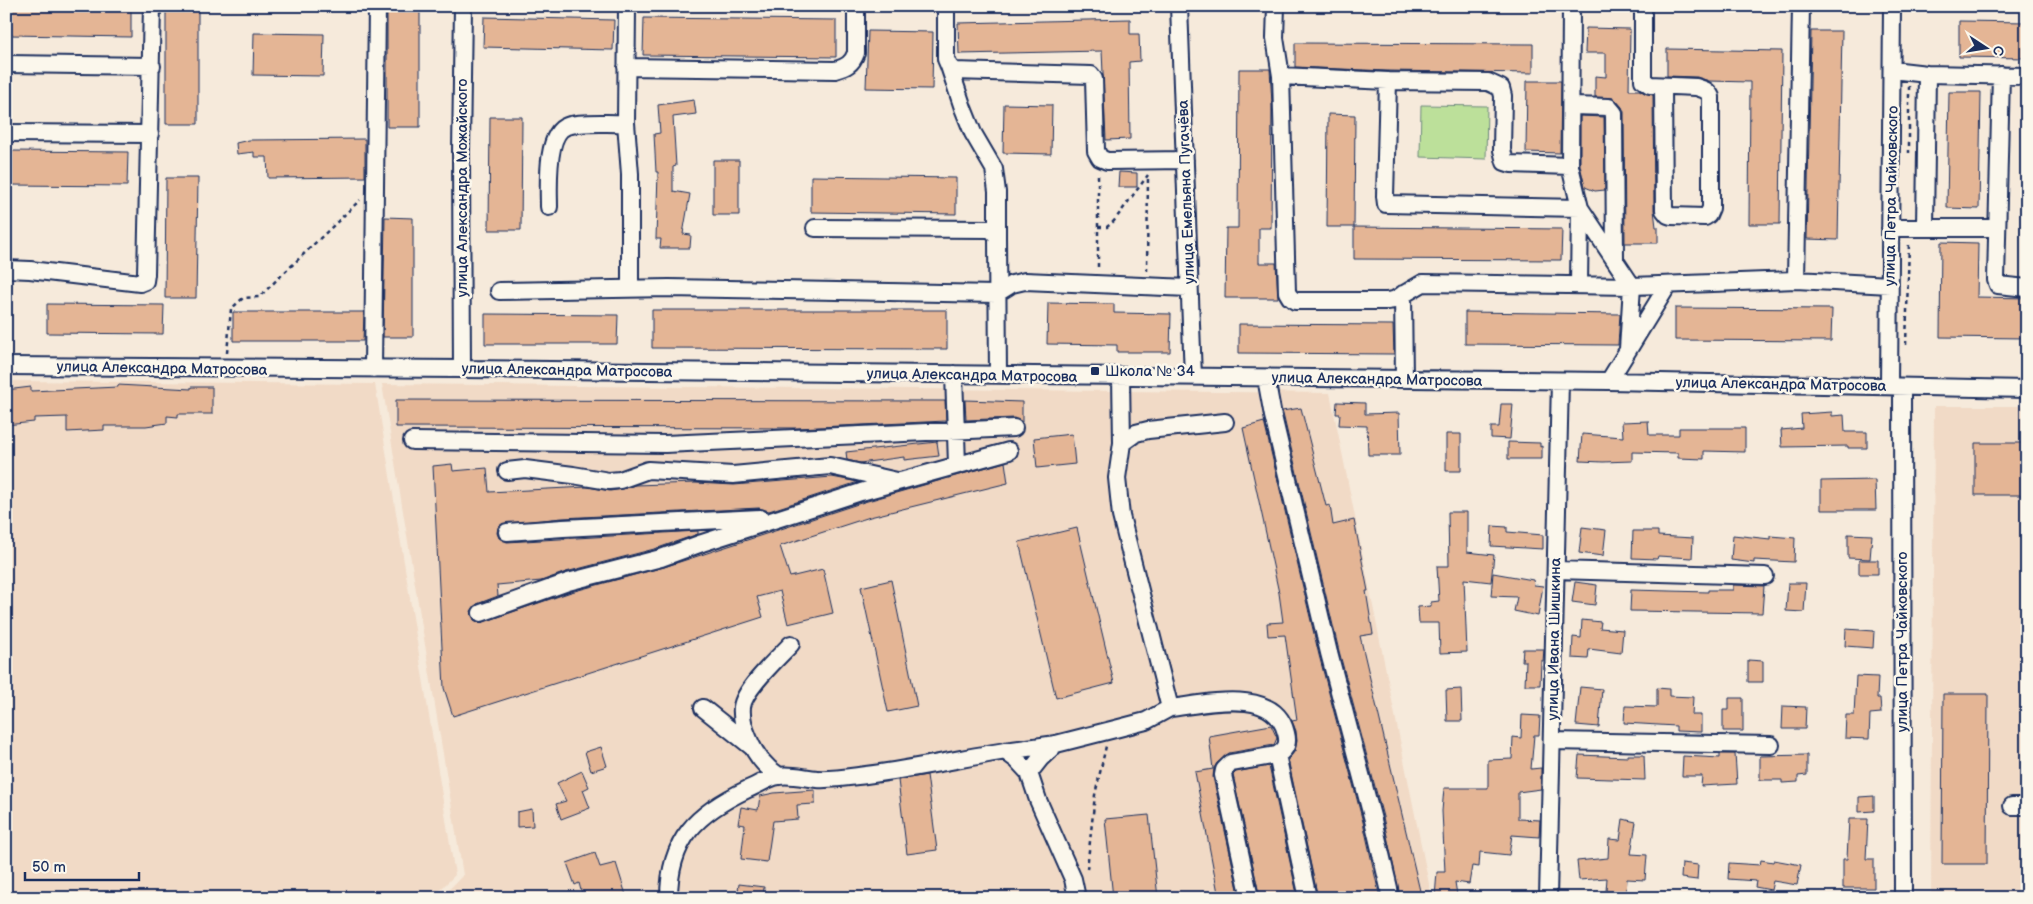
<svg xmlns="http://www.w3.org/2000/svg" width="2033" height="904" viewBox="0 0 2033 904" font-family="'Balsamiq Sans',sans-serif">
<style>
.built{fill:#f1dac6}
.green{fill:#bce09a;stroke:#6c887c}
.building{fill:#e4b595;stroke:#1b2f5e}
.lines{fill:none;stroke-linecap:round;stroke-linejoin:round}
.minor-casing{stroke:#1b2f5e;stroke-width:20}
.path{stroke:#1b2f5e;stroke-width:2.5;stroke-dasharray:4 4;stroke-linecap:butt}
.minor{stroke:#fbf7ec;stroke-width:16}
.poi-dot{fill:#1b2f5e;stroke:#fbf7ec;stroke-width:2}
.labels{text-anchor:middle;stroke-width:5;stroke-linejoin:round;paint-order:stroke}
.street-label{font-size:15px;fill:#1b2f5e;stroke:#fbf7ec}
.poi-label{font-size:15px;fill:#1b2f5e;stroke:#fbf7ec;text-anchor:start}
</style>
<rect width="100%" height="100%" fill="#f6eadb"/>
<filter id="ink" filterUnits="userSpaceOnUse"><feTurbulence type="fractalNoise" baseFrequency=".02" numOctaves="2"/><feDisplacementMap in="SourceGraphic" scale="10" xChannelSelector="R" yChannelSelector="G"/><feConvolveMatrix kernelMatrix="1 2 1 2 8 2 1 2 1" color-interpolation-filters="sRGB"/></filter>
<g filter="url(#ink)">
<path class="built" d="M6,381L375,384L455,875L432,898H6Z
M382,384L1330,393L1431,894L1480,890L1481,898H441L463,875Z
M1934,406H2027V898H1931Z"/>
<path class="green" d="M1421,105L1487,106L1486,159L1420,157Z"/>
<path class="building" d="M10,6L131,7V37L10,35Z
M198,6V124H166V7Z
M387,12H420V127H387Z
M484,17L614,20L613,50L483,47Z
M644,18L836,20V57L643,55Z
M1130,19V34H1139L1140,61L1129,62L1130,139L1106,140L1102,51L959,54L958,23Z
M1959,21L2027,22V58L1959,57Z
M1586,28L1630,29L1629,90H1639L1645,93L1653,95L1654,210L1656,227H1658V243H1625L1624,112L1622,107L1614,98L1595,97V76L1606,77V53H1585Z
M868,31L933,32L932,89L866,88Z
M1811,31H1842L1838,240L1807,239Z
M254,33L324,34L323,76L253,75Z
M1295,43L1533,44V73L1388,71L1295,67Z
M1667,49L1782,51L1780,224H1749L1750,82L1709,81L1697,77L1667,76Z
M1239,69H1270L1272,104L1271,228H1259V263H1276L1278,298H1225L1226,228H1238Z
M1527,81H1561L1560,153L1526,152Z
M1949,92H1981L1979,209L1947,208Z
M694,100L696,114L673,117L676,166L673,167V191L690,194L683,234L691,235L690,248H660L661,239H656L658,172H656L654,134L660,133L658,105Z
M1004,104L1052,105L1051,154L1003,153Z
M1328,114L1355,115L1354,227H1327Z
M1580,116L1604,117L1605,190L1595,191L1585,187L1580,165Z
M490,117H522L521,230H489Z
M365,139V177L268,178L267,157H254V152L237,154L236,143L249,140Z
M11,151L128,152L127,186L10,185Z
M713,160H739V215H713Z
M1119,172L1137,173V187H1118Z
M811,176L956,178V214L811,212Z
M166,178H198L196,298H165Z
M385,217L413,218V337H383Z
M1354,227L1562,229L1561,260L1354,259Z
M1941,242L1978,243L1977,297L2027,298V338L1940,337Z
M1048,303L1114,304V313L1171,314L1170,352H1117V345L1047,344Z
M47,304L164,305L163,334L47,333Z
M1675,308L1832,309L1831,341L1675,340Z
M652,310H947V349L652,348Z
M233,312H364L363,341H233Z
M1465,312L1620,314L1618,345L1465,344Z
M485,314L618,315L617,344H485Z
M1239,324L1393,325L1394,354L1239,353Z
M118,385L191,389V387H212V414H178V417L167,416V423L146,426H104V430L67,432V417L34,418V422L6,425V390L31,387V391L118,387Z
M396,400L945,401L946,421L797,428L396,427Z
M965,400L1022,402V422L1014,418L966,420Z
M1337,402L1365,403V414L1399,413L1400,455H1368L1367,426L1339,425L1340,414H1336Z
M1501,404H1513L1510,439L1491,438V427H1499Z
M1301,408L1326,506L1330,505L1333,525L1354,520L1368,591H1366L1373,634L1360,636L1420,891L1400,897L1383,817L1339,651L1283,414L1282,411Z
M1832,412V416L1844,415L1845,432H1867V448H1848V446L1782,447L1781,430L1802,428L1801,414Z
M1648,421L1649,435H1679V428H1745V452L1704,451V459L1678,458V453L1632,452V461L1603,462L1580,461L1582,434L1623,437L1622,422Z
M1264,422L1319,655L1363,822L1380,898H1318L1288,759L1295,751L1297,741L1296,731L1292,721L1297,720L1285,635L1268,636L1267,623L1283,622L1279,593L1243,428Z
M1072,434L1075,464L1037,468L1034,438Z
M1446,434H1461V471H1446Z
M937,442L939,456L904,460V457L860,463L847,460L846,452Z
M1508,442L1540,443V447L1542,446V459H1508Z
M1975,443H2027V495H1975Z
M1005,462L1008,483L870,517L780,546L790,577L823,569L833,613L788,624L780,591L757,597L763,617L453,716L444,688L433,466L452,464L453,471L487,468L489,492L587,487L610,491L623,489L635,485L695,483L734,485L832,477L858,482L769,511L759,508L562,518L502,524L498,527L497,533L499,538L507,542L698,531V534L658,548L566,572L541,581L497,585L498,596L477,604L471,611L474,620L480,623L571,592L664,567L864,502Z
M1875,480L1876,510H1821V481Z
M1448,512H1467V552L1494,555L1491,582L1464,579L1467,652L1440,653L1439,623H1419L1418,607L1431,606V602L1439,601L1437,566H1449Z
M1492,526L1507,527V532L1543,535V549L1491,546Z
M1582,527L1606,530L1603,556L1579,553Z
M1077,528L1114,683L1056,698L1019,542Z
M1633,531H1658V536L1693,538L1692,558L1658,556L1657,559L1632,558Z
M1848,534L1872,535L1870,559L1848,558Z
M1733,535L1770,539V536L1795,538L1794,562L1754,560V563L1731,560Z
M1859,560H1878V574H1859Z
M1493,573L1533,580L1534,585L1543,586L1538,616L1514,611L1517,597L1491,596Z
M891,580L917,706L888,712L861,587Z
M1575,582L1597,585L1595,605L1572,602Z
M1788,583H1806L1804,612L1786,611Z
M1733,585L1764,586L1762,613L1630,611L1631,590L1708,592V590H1733Z
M1582,620L1601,622L1600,628L1623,630L1621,653L1589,649L1588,659L1572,658L1573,637L1581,638Z
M1846,629L1874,631L1873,648L1845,646Z
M1523,649H1544L1543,661H1541L1540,685H1525L1526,661H1522Z
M1748,660L1763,661V682H1748Z
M1856,676L1878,677L1877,698H1880L1881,713L1870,714L1869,739L1845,738L1846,715H1854Z
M1580,687L1602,689L1599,727L1576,725Z
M1657,688L1669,689V696L1693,697L1692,715H1701V732L1676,731V726L1624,723L1625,706L1657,707Z
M1461,689L1462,721H1447L1446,690Z
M1943,694H1988L1987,864H1942Z
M1729,698H1743V731H1723V710H1729Z
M1783,706L1806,707L1805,729H1782Z
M1522,715L1540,716L1539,735H1534L1531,769L1541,768V789L1518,792V819L1540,820L1539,837L1512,835L1509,855L1480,852L1479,867L1472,866L1469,884L1455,882L1457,895L1435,897L1437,872H1445L1442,811L1444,788H1488V760L1512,759L1513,737L1521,738Z
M1271,725L1277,738L1274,745L1229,753L1217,763L1214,768L1213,777L1240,898H1219L1195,772L1213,769L1209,736Z
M601,747L607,766L591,771L585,752Z
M1720,754H1735L1737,784L1701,786L1702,776H1682L1683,756L1720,758Z
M1579,755L1628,757V755H1644L1645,780L1577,778Z
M1807,755V775L1798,776V782L1782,783V780H1760V756Z
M1269,766L1297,894L1282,898H1260L1233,775L1236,772Z
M582,771L589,787L583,790L590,808L561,819L556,804L566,801L557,783Z
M927,775L937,850L907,854L898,780Z
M815,790V804L797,805L798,819L773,821L767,862L741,859L745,825L738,824L741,807L758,810L760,796L774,793Z
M1874,796V811L1859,812V797Z
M532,809L533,826L517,827V812Z
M1149,815L1158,898H1113L1105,819Z
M1623,819L1636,822L1631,854L1647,855L1645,880L1627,879L1626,892L1606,891L1607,878L1579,880L1577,861L1608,858L1609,839L1620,840Z
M1849,819H1868L1866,859H1874V888H1843V859H1847Z
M595,853L600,867L616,863L626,895L616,898H583L579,883L575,885L567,863Z
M1761,860L1773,862L1774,860L1801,865L1797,885L1773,881L1771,890L1755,887L1756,881L1728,879L1729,863L1760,865Z
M1682,863L1698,865L1697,880L1681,878Z
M739,884L764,887L763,898H737Z"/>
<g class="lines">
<g class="minor-casing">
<path id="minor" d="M627,6L626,123L630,174V288
M946,6V59L949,66L954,71L1091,75L1094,79L1096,151L1100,158L1107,161L1185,160
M1179,6L1193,377
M1276,6L1275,38L1281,76L1388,81L1488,82L1501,88L1503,96L1502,150L1505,162L1511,164L1570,166
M1571,6L1570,166L1580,208L1579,285
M1643,6V80L1650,85L1696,87C1703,89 1708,90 1711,97V208L1708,215L1705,217L1671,216L1668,215L1664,210L1663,86
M6,64L152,66
M949,66L963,108L973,133L994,169L997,192V236
M626,67L835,70C846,67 852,64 856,53V6
M1892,70L1927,74L2027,76
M2001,75L1996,280L1998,285L2027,288
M1281,76L1287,292L1290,297L1295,301H1387L1394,300L1423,283L1632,286L1628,349
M1388,81L1385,196L1386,204L1580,208L1632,286L1796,280L1890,285
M1572,106L1609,107L1614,113L1615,260
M6,133L150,134
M549,207C549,188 545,133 567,126C583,121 609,124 626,123
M1925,227L1927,74
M815,228L991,229L997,236L998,375
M1890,228H1997
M6,269L30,270L140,283L145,281L146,274L152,6
M1796,280L1801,6
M499,291L669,288L996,294L1012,284L1025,281L1189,288
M1403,294L1404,379
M6,366L462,369L1609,381L2027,389
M373,369L377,6
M462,369L461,152L463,6
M954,374L957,465
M1266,378L1273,416L1329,653L1373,820L1389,888L1390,898
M1609,381L1668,285
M1889,386L1892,6
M1902,387L1903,898
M412,441L665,444L1014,428
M1122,443L1136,433L1148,430L1225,422
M507,471L525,469L573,475L609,481L620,480L648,470L733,475L830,466L897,481
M507,532L563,528L760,518
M1556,570L1765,576
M481,613L568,582L661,558L702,543L861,492L1009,451
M703,708L752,747
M1170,708C1205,704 1275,686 1286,733C1289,744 1286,750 1277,755L1231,763L1224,770L1223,775L1250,898
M1552,741L1771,745
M1005,751L1056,744L1119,728L1146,721L1170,708L1121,516L1117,478L1122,443L1121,376
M1277,755L1308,898
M1029,773L1040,759L1056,744
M779,776C765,767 754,753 748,737C744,728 741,718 742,707C744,689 778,658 791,644
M2012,806H2027
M669,898C669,839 697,813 748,789C758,785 769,777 779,776C791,774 805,778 817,779C833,780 850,777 866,775C913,769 959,759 1005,751L1017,760L1029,773L1038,800L1073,879L1077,898
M1548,898L1560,381"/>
</g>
<path class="path" d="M1907,8L2027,9
M1909,86V153
M1098,175V269
M1098,227H1107L1114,221L1148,175
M1147,271L1148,176
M1906,345L1909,243
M227,353L231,309L243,298L259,297L360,200
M1087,869L1095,795L1106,746"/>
<use href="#minor" class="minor"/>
</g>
</g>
<rect class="poi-dot" x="1090" y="366" width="10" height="10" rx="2.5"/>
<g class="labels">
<g class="street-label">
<text transform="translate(462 188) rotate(-90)" y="5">улица Александра Можайского</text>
<text transform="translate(1186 192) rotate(-92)" y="5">улица Емельяна Пугачёва</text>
<text transform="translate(1891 196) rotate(-89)" y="5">улица Петра Чайковского</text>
<text transform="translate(162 368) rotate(1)" y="5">улица Александра Матросова</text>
<text transform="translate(567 370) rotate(1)" y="5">улица Александра Матросова</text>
<text transform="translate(972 375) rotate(1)" y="5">улица Александра Матросова</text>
<text transform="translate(1377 379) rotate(1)" y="5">улица Александра Матросова</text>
<text transform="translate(1781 384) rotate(1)" y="5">улица Александра Матросова</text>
<text transform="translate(1554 639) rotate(-89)" y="5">улица Ивана Шишкина</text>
<text transform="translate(1902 642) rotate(-90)" y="5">улица Петра Чайковского</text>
</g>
<g class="poi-label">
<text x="1105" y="376">Школа № 34</text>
</g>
</g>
<rect width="2033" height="904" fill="none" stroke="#fbf7ec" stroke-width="25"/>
<rect x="12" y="12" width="2008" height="879" fill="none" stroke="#1b2f5e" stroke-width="2" filter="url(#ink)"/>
<g transform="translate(1986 48) rotate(102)" stroke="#fbf7ec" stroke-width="4" paint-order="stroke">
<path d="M0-4L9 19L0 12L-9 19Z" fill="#1b2f5e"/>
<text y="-8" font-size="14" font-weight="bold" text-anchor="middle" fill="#1b2f5e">С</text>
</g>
<path d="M25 872v8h114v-8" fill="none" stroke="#1b2f5e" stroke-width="2.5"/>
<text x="32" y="872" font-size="15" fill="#1b2f5e" stroke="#fbf7ec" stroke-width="4" paint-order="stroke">50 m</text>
</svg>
